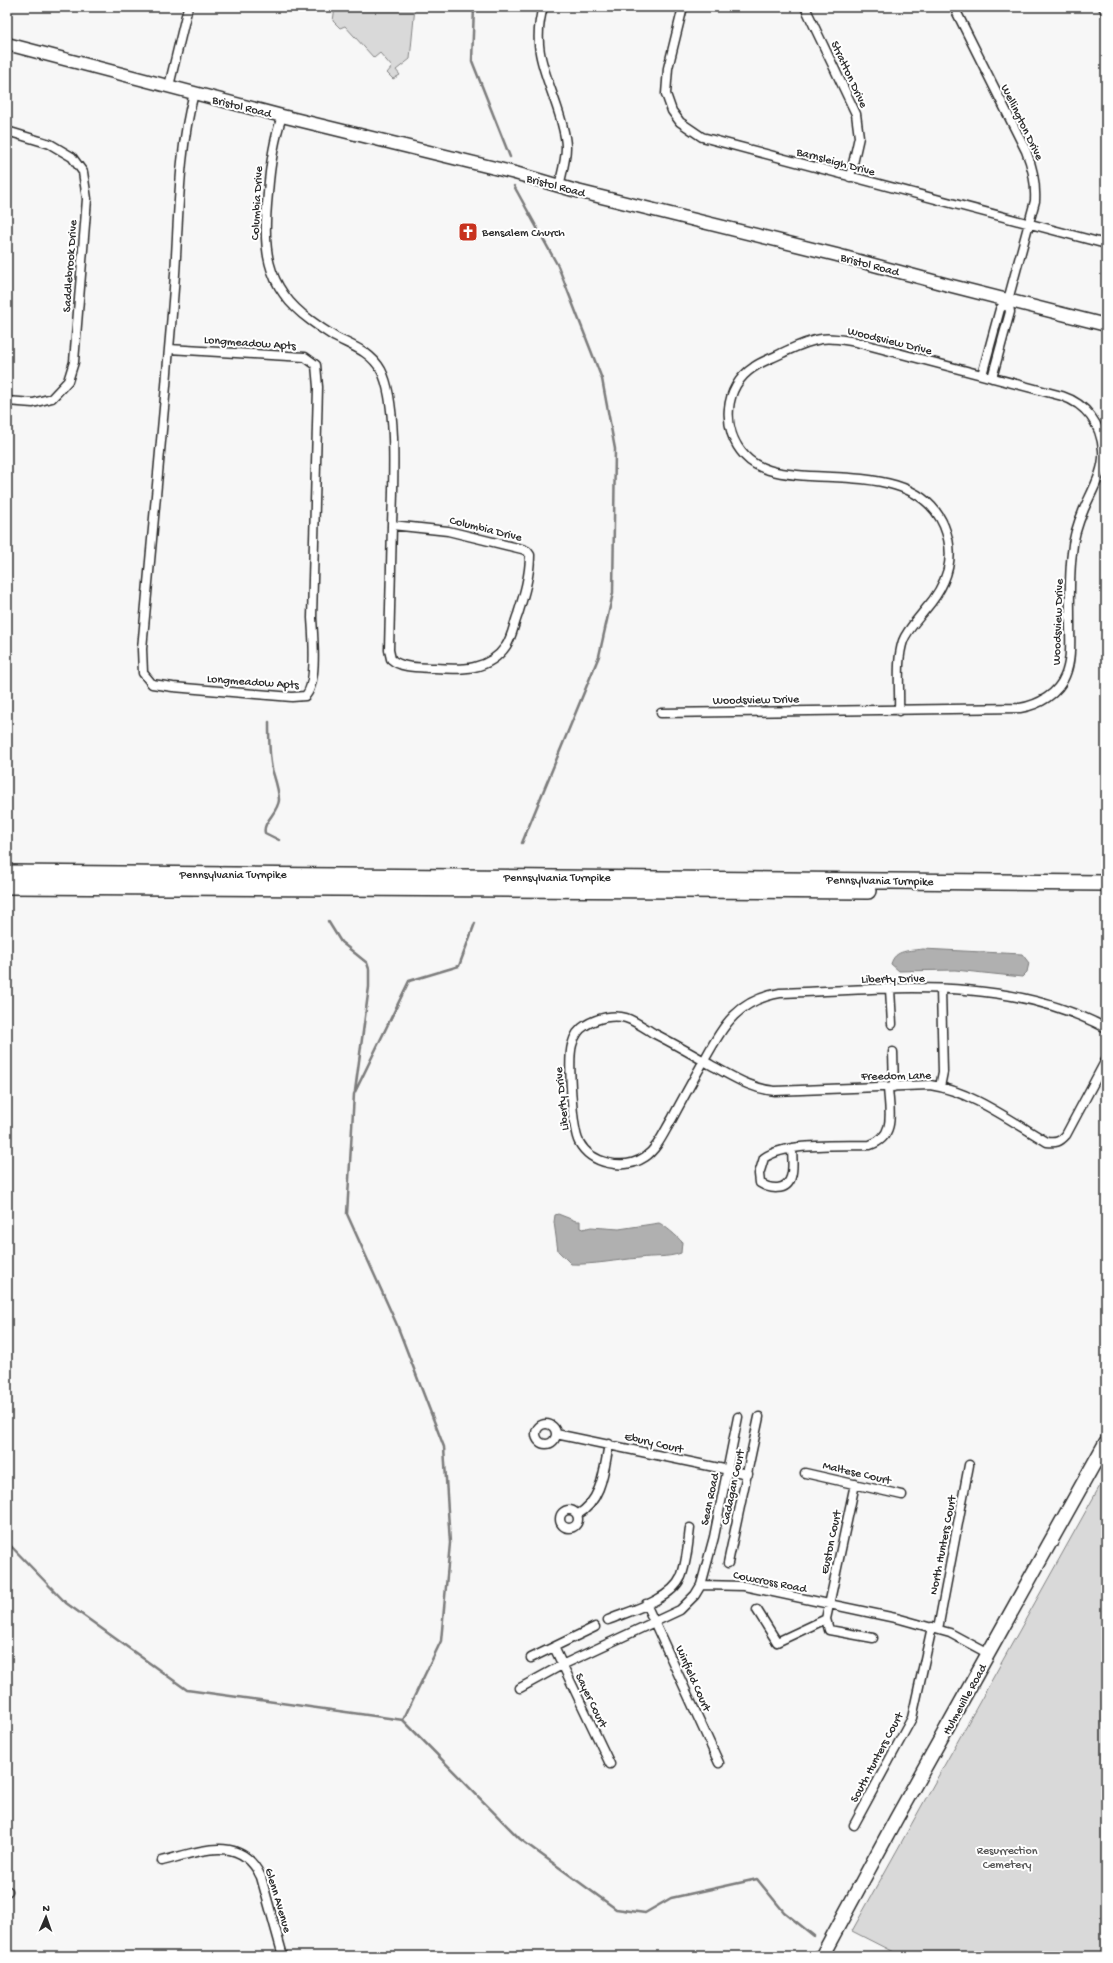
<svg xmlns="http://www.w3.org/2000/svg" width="1113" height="1963" viewBox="0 0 1113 1963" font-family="'Gochi Hand',sans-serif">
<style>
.green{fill:#d9d9d9;stroke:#828282}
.water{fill:#b0b0b0;stroke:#7b7b7b}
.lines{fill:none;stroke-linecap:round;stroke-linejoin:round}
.stream{stroke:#7b7b7b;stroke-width:2.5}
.minor-casing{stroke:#2b2b2b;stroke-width:11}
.secondary-casing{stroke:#2b2b2b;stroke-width:15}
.primary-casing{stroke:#2b2b2b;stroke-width:16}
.motorway-casing{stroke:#2b2b2b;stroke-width:18}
.minor{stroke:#fff;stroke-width:8}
.secondary{stroke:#fff;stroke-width:12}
.primary{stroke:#fff;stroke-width:13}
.motorway{stroke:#fff;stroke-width:15}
.labels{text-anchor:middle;stroke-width:4;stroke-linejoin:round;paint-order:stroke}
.street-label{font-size:12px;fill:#2b2b2b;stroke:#fff}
.poi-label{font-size:12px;fill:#2b2b2b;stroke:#fff;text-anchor:start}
.park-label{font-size:12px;fill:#565656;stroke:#fff}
</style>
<rect width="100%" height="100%" fill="#f7f7f7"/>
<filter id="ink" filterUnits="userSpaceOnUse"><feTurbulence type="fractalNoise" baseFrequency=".025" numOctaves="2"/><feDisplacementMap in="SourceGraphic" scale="8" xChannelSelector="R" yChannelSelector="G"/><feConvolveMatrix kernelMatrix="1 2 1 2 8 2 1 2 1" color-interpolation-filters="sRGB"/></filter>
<g filter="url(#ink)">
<path class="green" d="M335,7H415L410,59L396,70L400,75L393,79L387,73L392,67L380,53L374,58L345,26L340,28L333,21Z
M1106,1475V1956H901L852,1931Z"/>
<path class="water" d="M923,949L1022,954L1029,963L1027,972L1022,977L955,970L899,971L891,964C895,949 910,951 923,949Z
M558,1214L576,1221H580V1228L583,1229L591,1227L619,1229L659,1223C664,1225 678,1237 682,1242L681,1253C668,1258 653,1256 639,1258C616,1260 594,1265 571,1264L558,1251L554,1222L555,1215Z"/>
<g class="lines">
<path class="stream" d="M474,7L472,61L510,157
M514,186L558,266L602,379L615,449L613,593L599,656L522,843
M269,722C269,738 269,754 272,769C275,779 279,790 279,800C278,813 262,822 265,833L279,840
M328,921L341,942L367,963L369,969V987L355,1091
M7,1542L66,1603L187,1690L403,1720L520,1839L616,1909L645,1913L671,1898L757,1879L784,1912L814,1936
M403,1720L441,1641L450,1543L444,1447L397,1325L347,1214L354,1094L409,981L459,966L475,923
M843,1953L847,1956"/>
<g class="minor-casing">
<path id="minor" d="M543,7C530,53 549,77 561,120C563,128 566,137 566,147C566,160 562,173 559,186
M683,7L668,68L666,94L672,111L680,122L702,137L1106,244
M805,7L856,114L859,137L850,177
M954,7L1026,151C1033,168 1036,183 1035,201L1008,300L1010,312L992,378
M1103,7L1106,12
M169,86L188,7
M282,116C273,143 270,166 268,193C263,245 263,286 310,320C318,326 327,332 335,337C352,346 370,351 381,370C398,402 393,487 392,525
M7,131L50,144L72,157L83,172L87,199L74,362L68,381L52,398L33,403L7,401
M169,349L305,357L316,365L318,387L312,618C313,635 318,685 305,696L292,697L173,687L152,684L143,673L142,649L166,386C169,343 174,300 176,256C179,202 180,145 194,93
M982,375L1000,309L1008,300
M392,525L448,531L522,549L527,551L530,555C530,575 524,595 518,614C514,624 512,637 506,646C489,671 461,670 435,668C421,667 402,669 391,659L389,650Z
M661,713L1020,708C1039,705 1058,694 1065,676C1072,660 1070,640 1070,622C1070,600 1069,575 1072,553C1073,538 1078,523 1084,509C1092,491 1105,470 1103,450C1101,424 1086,404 1062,396L856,342C844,340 832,337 821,339C807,341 795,347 782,353C773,358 762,361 754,367C723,387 721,430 745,456C758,470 778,473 797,475C847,480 921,471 944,526C957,558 947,585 925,610C918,619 907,630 903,641C896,662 900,688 899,711
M890,989L892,1024
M1106,1028C1005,974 890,989 780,993C735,1001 723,1027 702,1064C692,1082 682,1100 672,1119C664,1132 658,1148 645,1157C624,1171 591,1164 579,1142C572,1129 568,1059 572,1045C574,1037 579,1029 586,1025C597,1018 614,1014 626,1018C635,1021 645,1028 653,1033C673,1043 692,1054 711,1065C732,1076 751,1089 775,1091L930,1085C971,1091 1011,1121 1047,1142C1056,1143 1060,1142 1066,1135L1106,1060
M893,1052L894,1087
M940,1087L943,1072L941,989
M792,1148C792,1157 794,1168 791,1177C787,1192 769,1189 760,1183L759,1174L764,1158C787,1142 841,1146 870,1145C897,1136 889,1110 888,1087
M536 1434a10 10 0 1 1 20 0a10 10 0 1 1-20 0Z
M556,1434L748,1474
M805,1473L902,1495
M560 1519a9 9 0 1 1 18 0a9 9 0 1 1-18 0Z
M577,1515C602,1501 604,1470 609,1444
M728,1563L759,1417
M701,1585L714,1537L738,1417
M646,1604L719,1763
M757,1610L777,1642L826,1619L855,1484
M826,1619L829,1630L873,1638
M608,1620C630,1611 671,1600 681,1577C687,1562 688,1544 690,1528
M938,1629L969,1465
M554,1647L610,1764
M531,1658L595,1627
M520,1688L562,1665L680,1610L695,1595L701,1585L744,1586L900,1619L950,1633L989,1654
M854,1825L912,1718L932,1627
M162,1861C198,1852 241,1833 261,1877L283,1956
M7,1891H8"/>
</g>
<g class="secondary-casing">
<path id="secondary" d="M7,44L282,116L515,173L573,190L837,255L948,285L1106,325"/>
</g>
<g class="primary-casing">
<path id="primary" d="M822,1956L896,1819L1106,1442"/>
</g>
<g class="motorway-casing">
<path id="motorway" d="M7,873L1106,883
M7,886L868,891"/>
</g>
<use href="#minor" class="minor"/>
<use href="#secondary" class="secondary"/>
<use href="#primary" class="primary"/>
<use href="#motorway" class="motorway"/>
</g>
</g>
<defs>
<g id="church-square" transform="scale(1)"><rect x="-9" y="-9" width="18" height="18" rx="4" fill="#c8321e" stroke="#fff"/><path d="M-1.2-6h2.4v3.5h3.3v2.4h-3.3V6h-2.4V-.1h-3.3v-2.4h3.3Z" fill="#fff"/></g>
</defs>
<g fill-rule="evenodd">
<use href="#church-square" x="468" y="232"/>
</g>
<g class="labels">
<g class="street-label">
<text transform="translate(850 74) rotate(65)" y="4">Stratton Drive</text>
<text transform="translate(242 106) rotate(14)" y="4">Bristol Road</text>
<text transform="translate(1023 122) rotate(64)" y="4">Wellington Drive</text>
<text transform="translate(836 161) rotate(15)" y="4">Barnsleigh Drive</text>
<text transform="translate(556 185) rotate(15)" y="4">Bristol Road</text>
<text transform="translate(256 203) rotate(-87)" y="4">Columbia Drive</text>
<text transform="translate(870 264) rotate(15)" y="4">Bristol Road</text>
<text transform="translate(69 266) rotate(-86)" y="4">Saddlebrook Drive</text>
<text transform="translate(890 340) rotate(14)" y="4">Woodsview Drive</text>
<text transform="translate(250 342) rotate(4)" y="4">Longmeadow Apts</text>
<text transform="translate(486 528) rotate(14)" y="4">Columbia Drive</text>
<text transform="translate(1057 622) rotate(-88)" y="4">Woodsview Drive</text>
<text transform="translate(253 681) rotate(4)" y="4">Longmeadow Apts</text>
<text transform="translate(756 699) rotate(-1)" y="4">Woodsview Drive</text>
<text x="233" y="878">Pennsylvania Turnpike</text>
<text x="557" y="881">Pennsylvania Turnpike</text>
<text transform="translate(880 880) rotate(1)" y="4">Pennsylvania Turnpike</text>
<text transform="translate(893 978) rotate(-1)" y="4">Liberty Drive</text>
<text transform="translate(896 1075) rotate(-1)" y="4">Freedom Lane</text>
<text transform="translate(561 1099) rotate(-96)" y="4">Liberty Drive</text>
<text transform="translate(654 1442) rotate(13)" y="4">Ebury Court</text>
<text transform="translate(857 1472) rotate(13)" y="4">Maltese Court</text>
<text transform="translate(732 1487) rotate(-78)" y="4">Cadagan Court</text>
<text transform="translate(709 1499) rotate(-78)" y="4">Sean Road</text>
<text transform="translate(830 1542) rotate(-78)" y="4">Euston Court</text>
<text transform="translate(942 1545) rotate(-79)" y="4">North Hunters Court</text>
<text transform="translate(770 1581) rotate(11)" y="4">Cowcross Road</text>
<text transform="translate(694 1678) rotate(66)" y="4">Winfield Court</text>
<text transform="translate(964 1699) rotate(-61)" y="4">Hulmeville Road</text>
<text transform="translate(592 1700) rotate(64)" y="4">Sayer Court</text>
<text transform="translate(876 1757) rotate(-62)" y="4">South Hunters Court</text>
<text transform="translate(279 1900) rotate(73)" y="4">Glenn Avenue</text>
</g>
<g class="poi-label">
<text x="482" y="236">Bensalem Church</text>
</g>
<g class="park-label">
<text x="1007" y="1854">Resurrection<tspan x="1007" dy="14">Cemetery</tspan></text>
</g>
</g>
<rect width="1113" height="1963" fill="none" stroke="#fff" stroke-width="24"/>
<rect x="12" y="12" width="1089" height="1939" fill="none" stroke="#2b2b2b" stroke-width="1.5" filter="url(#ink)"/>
<g transform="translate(46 1917) rotate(2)" stroke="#ffffff" stroke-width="3" paint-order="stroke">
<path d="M0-3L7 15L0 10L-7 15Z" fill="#2b2b2b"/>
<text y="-6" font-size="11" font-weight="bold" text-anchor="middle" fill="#2b2b2b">N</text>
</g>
</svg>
